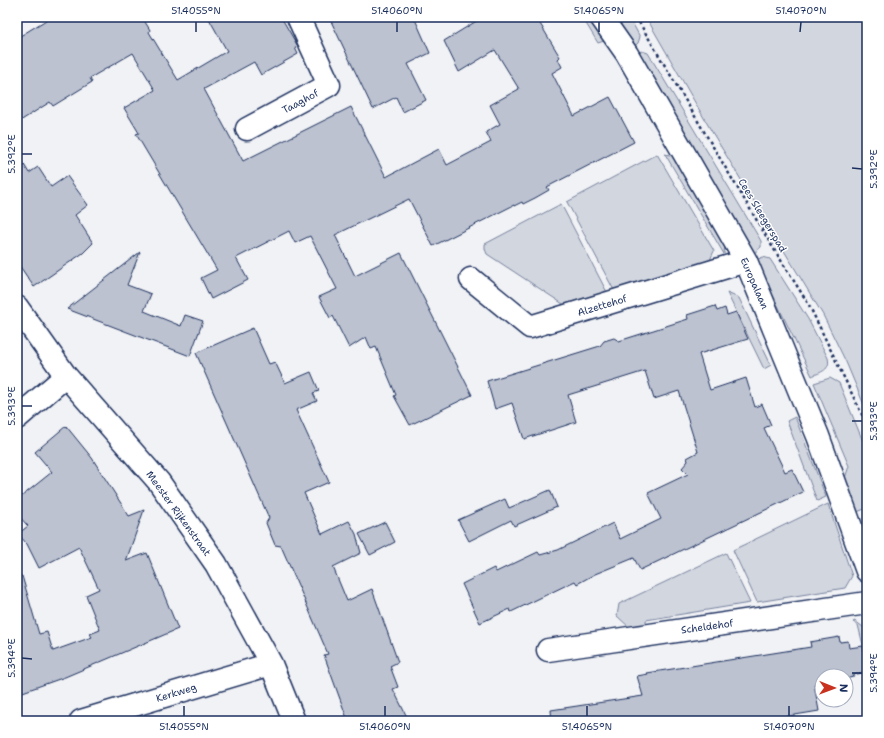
<svg xmlns="http://www.w3.org/2000/svg" width="884" height="738" viewBox="0 0 884 738" font-family="'Shantell Sans',sans-serif">
<style>
.green{fill:#d2d6df;stroke:#76829e}
.building{fill:#bcc2d0;stroke:#1b2f5e}
.lines{fill:none;stroke-linecap:round;stroke-linejoin:round}
.street-casing{stroke:#1b2f5e;stroke-width:25}
.path{stroke:#1b2f5e;stroke-width:2.5;stroke-dasharray:3 3;stroke-linecap:butt}
.street{stroke:#fff;stroke-width:22}
.ticks{fill:none;stroke:#1b2f5e;stroke-width:1.5}
.labels{text-anchor:middle;stroke-width:3;stroke-linejoin:round;paint-order:stroke}
.street-label{font-size:10px;fill:#1b2f5e;stroke:#fff}
.neatline{fill:none;stroke:#1b2f5e;stroke-width:1.5}
.ticks-label{font-size:10px;text-anchor:middle;fill:#1b2f5e}
</style>
<rect width="100%" height="100%" fill="#f1f2f5"/>
<filter id="ink" filterUnits="userSpaceOnUse"><feTurbulence type="fractalNoise" baseFrequency=".025" numOctaves="2"/><feDisplacementMap in="SourceGraphic" scale="8" xChannelSelector="R" yChannelSelector="G"/><feConvolveMatrix kernelMatrix="1 2 1 2 8 2 1 2 1" color-interpolation-filters="sRGB"/></filter>
<g filter="url(#ink)">
<path class="green" d="M582,17H591L604,41L598,43Z
M612,17H629L640,37L638,43L631,49Z
M646,17H867V412L846,362L823,315L712,132Z
M642,51L648,53L761,241V247L753,254L634,54Z
M657,154L714,251L710,260L712,266L617,296L567,202Z
M665,154L674,156L725,244L724,254Z
M561,204L610,298L571,306L563,304L487,254L485,249V244Z
M763,257L770,259L808,319L828,358C831,370 821,372 812,376L756,260Z
M727,293L739,298L771,365L764,369Z
M830,378L839,383L867,451V508L857,512L845,478L849,466L814,383Z
M795,417L826,497L817,501L787,421Z
M828,504L852,576L845,588L757,602L733,550Z
M726,553L750,603L646,620V628H630L617,616L619,604Z
M855,621L867,630V661L858,625L853,622Z"/>
<path class="building" d="M51,17H142L150,30L149,32L178,80L227,51L208,17H281L296,43L298,47L295,48L298,54L261,75L254,62L204,89L243,161L351,107L386,177L439,149L447,165L491,142L486,132L500,124L490,105L519,89L495,50L459,72L444,41L483,17H536L560,57L558,59L562,67L552,73L574,116L610,97L634,142L547,187L549,190L535,198L523,204L522,202L514,206V205L433,246L409,199L335,235L355,276L401,253L472,395L410,425L394,396L396,395L376,347L371,349L366,337L349,348L333,316L330,318L319,297L337,289L310,236L295,243L289,231L236,258L248,280L211,299L201,278L217,270L136,134L139,133L124,108L155,90L133,53L90,78L92,82L53,106L50,102L17,123V38Z
M329,17H414L430,53L408,64L426,100L403,112L396,97L373,109Z
M17,153L29,173L38,167L51,187L67,176L88,205L75,215L93,243L83,253L34,287L17,262Z
M140,252L127,285L151,294L144,311L181,326L185,315L203,321L190,356L67,309Z
M715,306L717,311L725,308L727,315L736,312L748,339L699,354L710,390L746,378L755,407L762,404L771,425L764,428L785,472L792,469L803,492L640,570L634,558L595,574L577,584L575,581L511,612L510,609L480,623L462,584L494,568L496,572L538,552L540,555L558,550L613,523L620,539L661,519L648,493L688,474L682,468L688,461L687,458L698,452L679,391L654,399L645,371L568,395L576,422L524,439L512,403L495,409L487,381L600,346L604,341L614,338L619,341L688,319L687,315Z
M253,328L269,364L275,362L285,383L311,372L319,391L313,393L317,401L296,410L329,482L304,493L322,534L349,521L356,534L361,553L333,567L347,601L372,589L398,662L390,666L398,687L393,689L409,721H348L324,655L328,654L281,546L275,545L270,533L266,523L269,518L196,353Z
M66,426L92,458L129,516L144,510L126,561L147,553L178,629L65,677L17,694V577L22,576L39,634L47,632L53,651L92,637L90,634L100,630L86,595L99,589L79,547L39,568L27,544L18,534L28,526L17,514V500L52,472L35,452Z
M550,490L557,507L514,526L511,520L469,541L458,520L505,499L509,508Z
M385,522L395,542L370,555L359,534Z
M839,637L840,642L848,641L849,648L863,646L867,672L853,675V677L846,679V676H822V683L814,684L819,711L759,721H552L551,710L643,696L637,676L648,674L647,673L811,647L810,642Z"/>
<g class="lines">
<g class="street-casing">
<path id="street" d="M601,17L627,54L746,261L818,436L867,571
M247,129L329,85L298,17
M471,279L530,327L746,261
M17,307L66,376L159,482L216,564L271,664L294,721
M17,418L66,376
M548,650L867,603
M81,721L271,664"/>
</g>
<path class="path" d="M636,17L772,246L809,305L867,425"/>
<use href="#street" class="street"/>
</g>
</g>
<path class="ticks" d="M196,32V22M397,32V22M599,32V22M800,32L801,22M22,154H32M852,168L862,169M22,406H32M852,421H862M22,658L32,659M852,673H862M184,716V706M385,716V706M587,716V706M789,716V706"/>
<g class="labels">
<g class="street-label">
<text transform="translate(300 101) rotate(-28)" y="4">Taaghof</text>
<text transform="translate(763 215) rotate(59)" y="4">Cees Sleegerspad</text>
<text transform="translate(755 283) rotate(66)" y="4">Europalaan</text>
<text transform="translate(602 305) rotate(-17)" y="4">Alzettehof</text>
<text transform="translate(179 513) rotate(54)" y="4">Meester Rijkenstraat</text>
<text transform="translate(707 626) rotate(-8)" y="4">Scheldehof</text>
<text transform="translate(176 692) rotate(-17)" y="4">Kerkweg</text>
</g>
</g>
<rect width="884" height="738" fill="none" stroke="#fff" stroke-width="44"/>
<g transform="translate(834 688) rotate(91)"><circle r="19" fill="#ffffff" stroke="#a4acbf"/>
<path d="M0-3L7 15L0 10L-7 15Z" fill="#c8321e"/>
<text y="-6" font-size="11" font-weight="bold" text-anchor="middle" fill="#1b2f5e">N</text>
</g>
<rect x="22" y="22" width="840" height="694" class="neatline"/>
<g class="ticks-label">
<text x="196" y="14">51.4055°N</text>
<text x="397" y="14">51.4060°N</text>
<text x="599" y="14">51.4065°N</text>
<text x="801" y="14">51.4070°N</text>
<text transform="translate(11 154) rotate(-90)" y="4">5.392°E</text>
<text transform="translate(873 169) rotate(-90)" y="4">5.392°E</text>
<text transform="translate(11 406) rotate(-90)" y="4">5.393°E</text>
<text transform="translate(873 421) rotate(-90)" y="4">5.393°E</text>
<text transform="translate(11 658) rotate(-90)" y="4">5.394°E</text>
<text transform="translate(873 673) rotate(-90)" y="4">5.394°E</text>
<text x="184" y="730">51.4055°N</text>
<text x="385" y="730">51.4060°N</text>
<text x="587" y="730">51.4065°N</text>
<text x="789" y="730">51.4070°N</text>
</g>
</svg>
